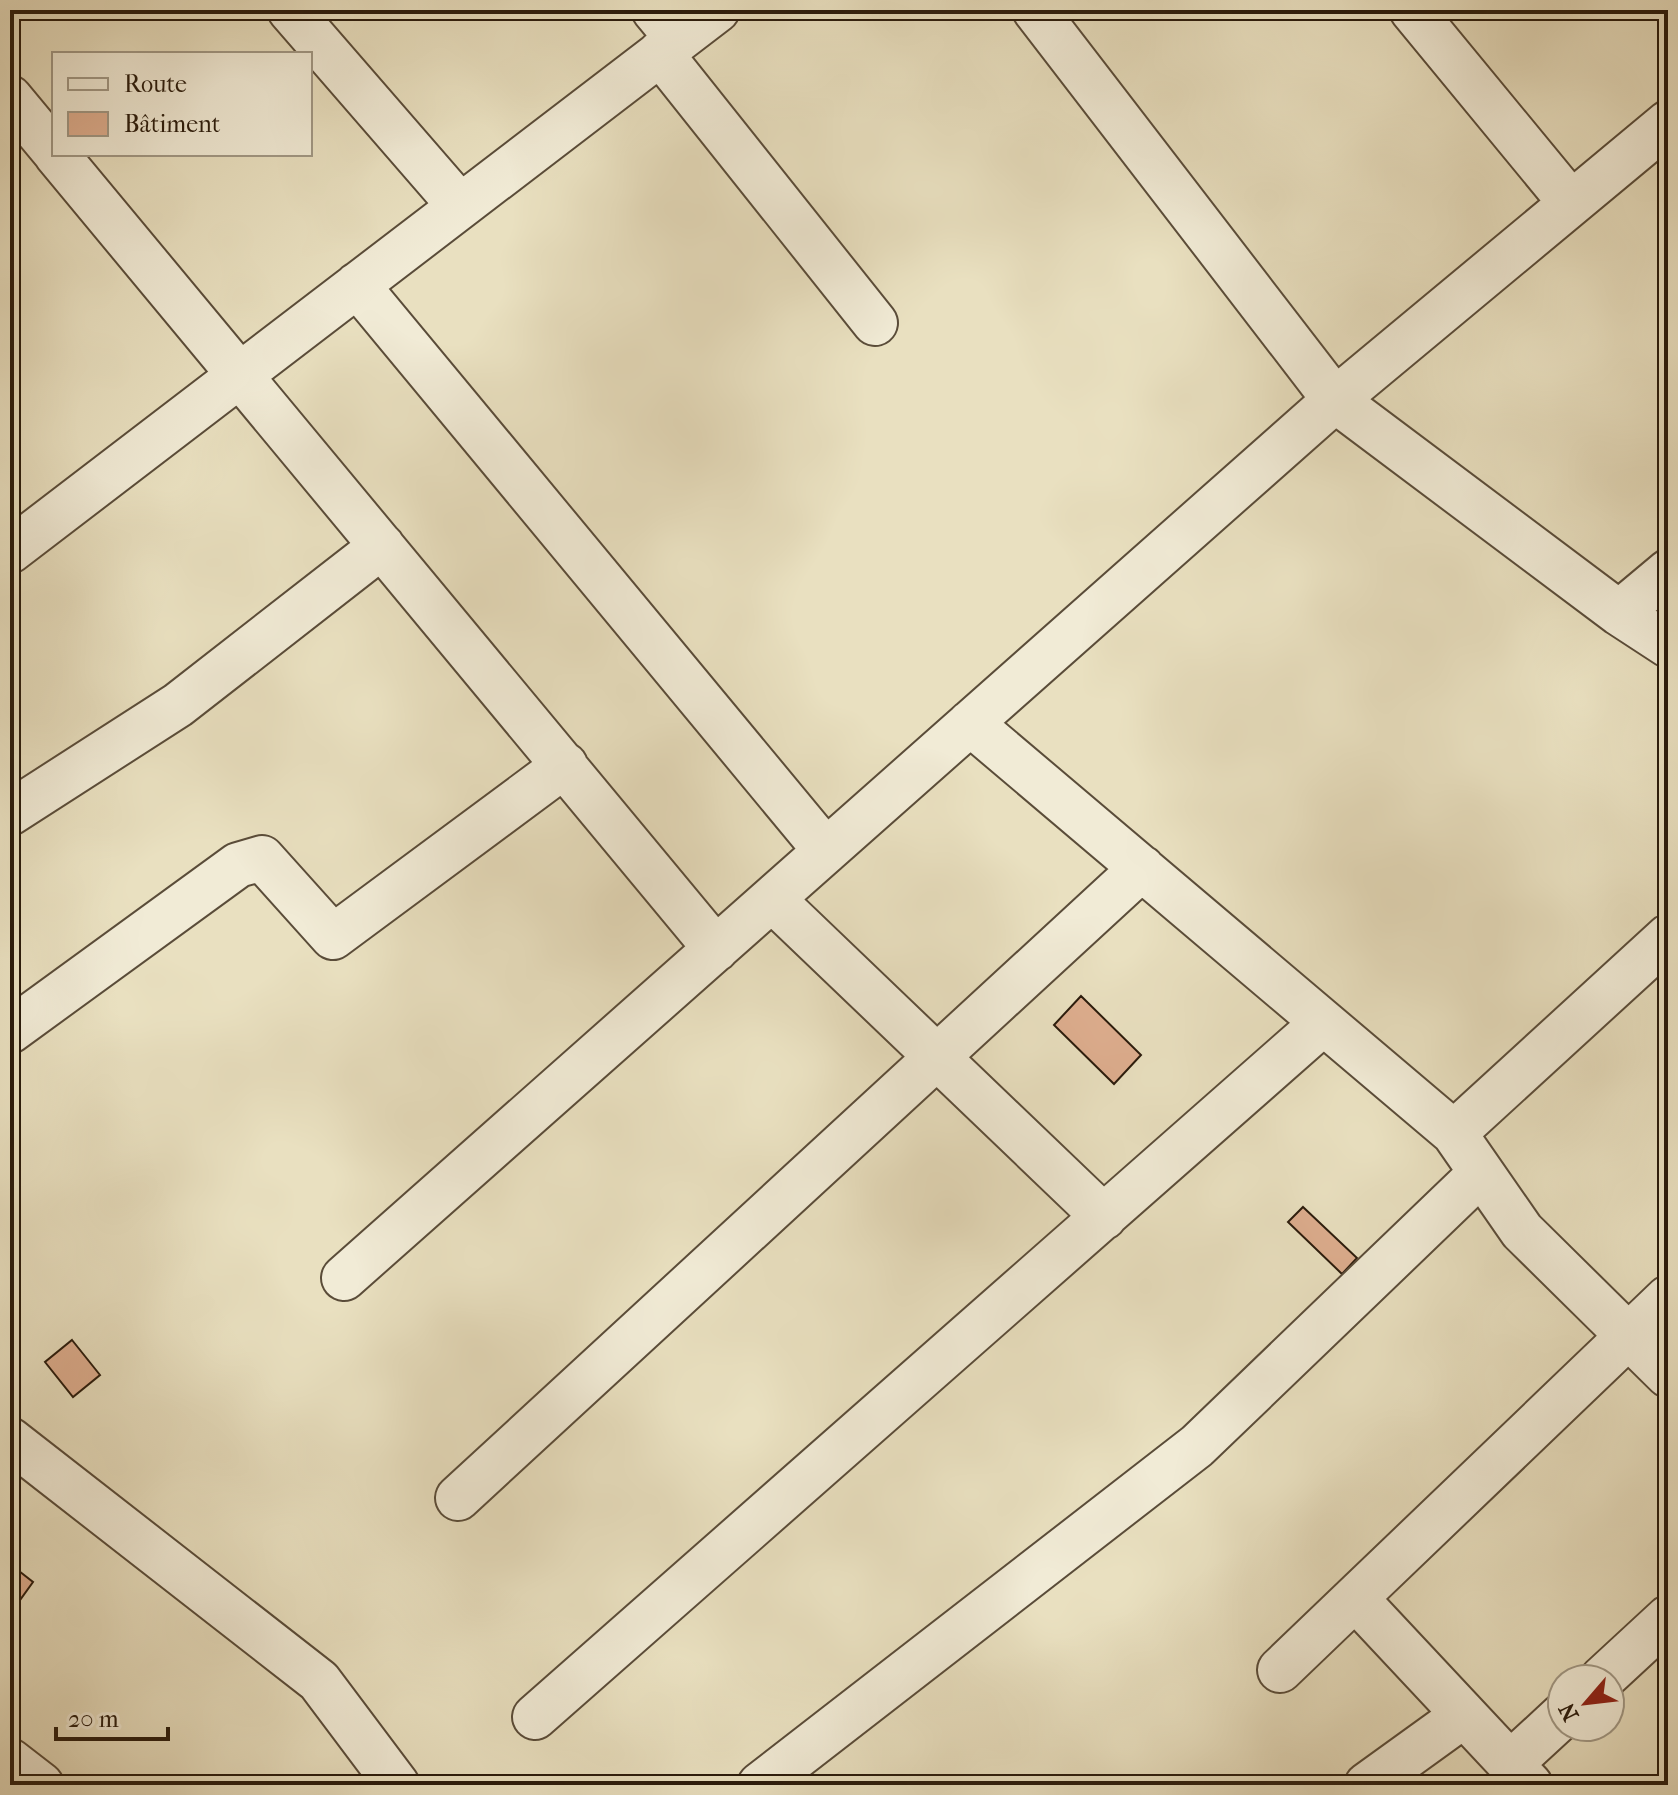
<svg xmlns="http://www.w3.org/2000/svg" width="1678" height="1795" viewBox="0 0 1678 1795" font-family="'IM FELL French Canon',serif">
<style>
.building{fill:#deae8f;stroke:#2a1b0c;stroke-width:2}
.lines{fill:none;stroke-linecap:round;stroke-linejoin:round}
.minor-casing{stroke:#5a4c39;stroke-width:48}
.minor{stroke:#f1ebd6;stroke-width:44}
</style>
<rect width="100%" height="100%" fill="#e9e0c0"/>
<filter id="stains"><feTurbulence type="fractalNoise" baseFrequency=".0025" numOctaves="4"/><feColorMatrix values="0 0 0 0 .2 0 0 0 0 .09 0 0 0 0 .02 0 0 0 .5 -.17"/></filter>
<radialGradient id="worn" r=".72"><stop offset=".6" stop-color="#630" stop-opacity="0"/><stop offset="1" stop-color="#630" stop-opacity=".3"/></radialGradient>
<path class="building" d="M1081,996L1141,1055L1114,1084L1054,1025Z
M1303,1207L1357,1258L1342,1274L1288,1222Z
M72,1340L100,1375L73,1397L45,1362Z
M10,1564L33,1582L20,1600L10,1593Z"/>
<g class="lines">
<g class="minor-casing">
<path id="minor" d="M290,10L460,206
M654,10L678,39
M1035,10L1335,400L1619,613L1668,645
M1412,10L1571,203
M660,53L875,323
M10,98L54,151
M56,154L716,949
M357,285L826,851
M10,551L717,10
M1619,613L1668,572
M970,723L1454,1133L1522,1231L1668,1375
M10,813L178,705L382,546
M772,899L1104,1217
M10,1031L238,865L262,858L333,937L565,765
M1454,1133L1668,937
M344,1278L1335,400L1668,123
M10,1440L319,1681L397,1785
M458,1498L1142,868
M1355,1598L1530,1785
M1280,1670L1668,1298
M1602,1679L1668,1618
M535,1717L1323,1023
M10,1761L41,1785
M1510,1764L1562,1716
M760,1785L1197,1446L1481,1173
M1367,1785L1464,1715"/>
</g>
<use href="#minor" class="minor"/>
</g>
<rect width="1678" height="1795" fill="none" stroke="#e9e0c0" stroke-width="40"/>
<rect x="12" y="12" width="1654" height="1771" fill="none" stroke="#2a1b0c" stroke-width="4"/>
<rect x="20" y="20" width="1638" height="1755" fill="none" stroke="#2a1b0c" stroke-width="2"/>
<rect x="52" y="52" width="260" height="104" fill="#f1ebd6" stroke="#a19885" stroke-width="2"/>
<rect x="68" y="78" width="40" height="12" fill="#f1ebd6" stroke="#a19885" stroke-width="2"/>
<text x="124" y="92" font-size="24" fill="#2a1b0c">Route</text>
<rect x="68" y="112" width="40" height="24" fill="#deae8f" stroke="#a19885" stroke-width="2"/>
<text x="124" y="132" font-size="24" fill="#2a1b0c">Bâtiment</text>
<g transform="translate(1586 1703) rotate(242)"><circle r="38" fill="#f1ebd6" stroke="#a19885" stroke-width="2"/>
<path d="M0-6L14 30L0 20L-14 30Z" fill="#8f2418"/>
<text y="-12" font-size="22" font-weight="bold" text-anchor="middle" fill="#2a1b0c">N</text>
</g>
<path d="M56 1727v12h112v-12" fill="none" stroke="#2a1b0c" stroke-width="4"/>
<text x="68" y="1727" font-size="24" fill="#2a1b0c" stroke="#f1ebd6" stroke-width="6" paint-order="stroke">20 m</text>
<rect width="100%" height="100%" filter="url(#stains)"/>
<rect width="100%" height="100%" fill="url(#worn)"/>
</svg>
